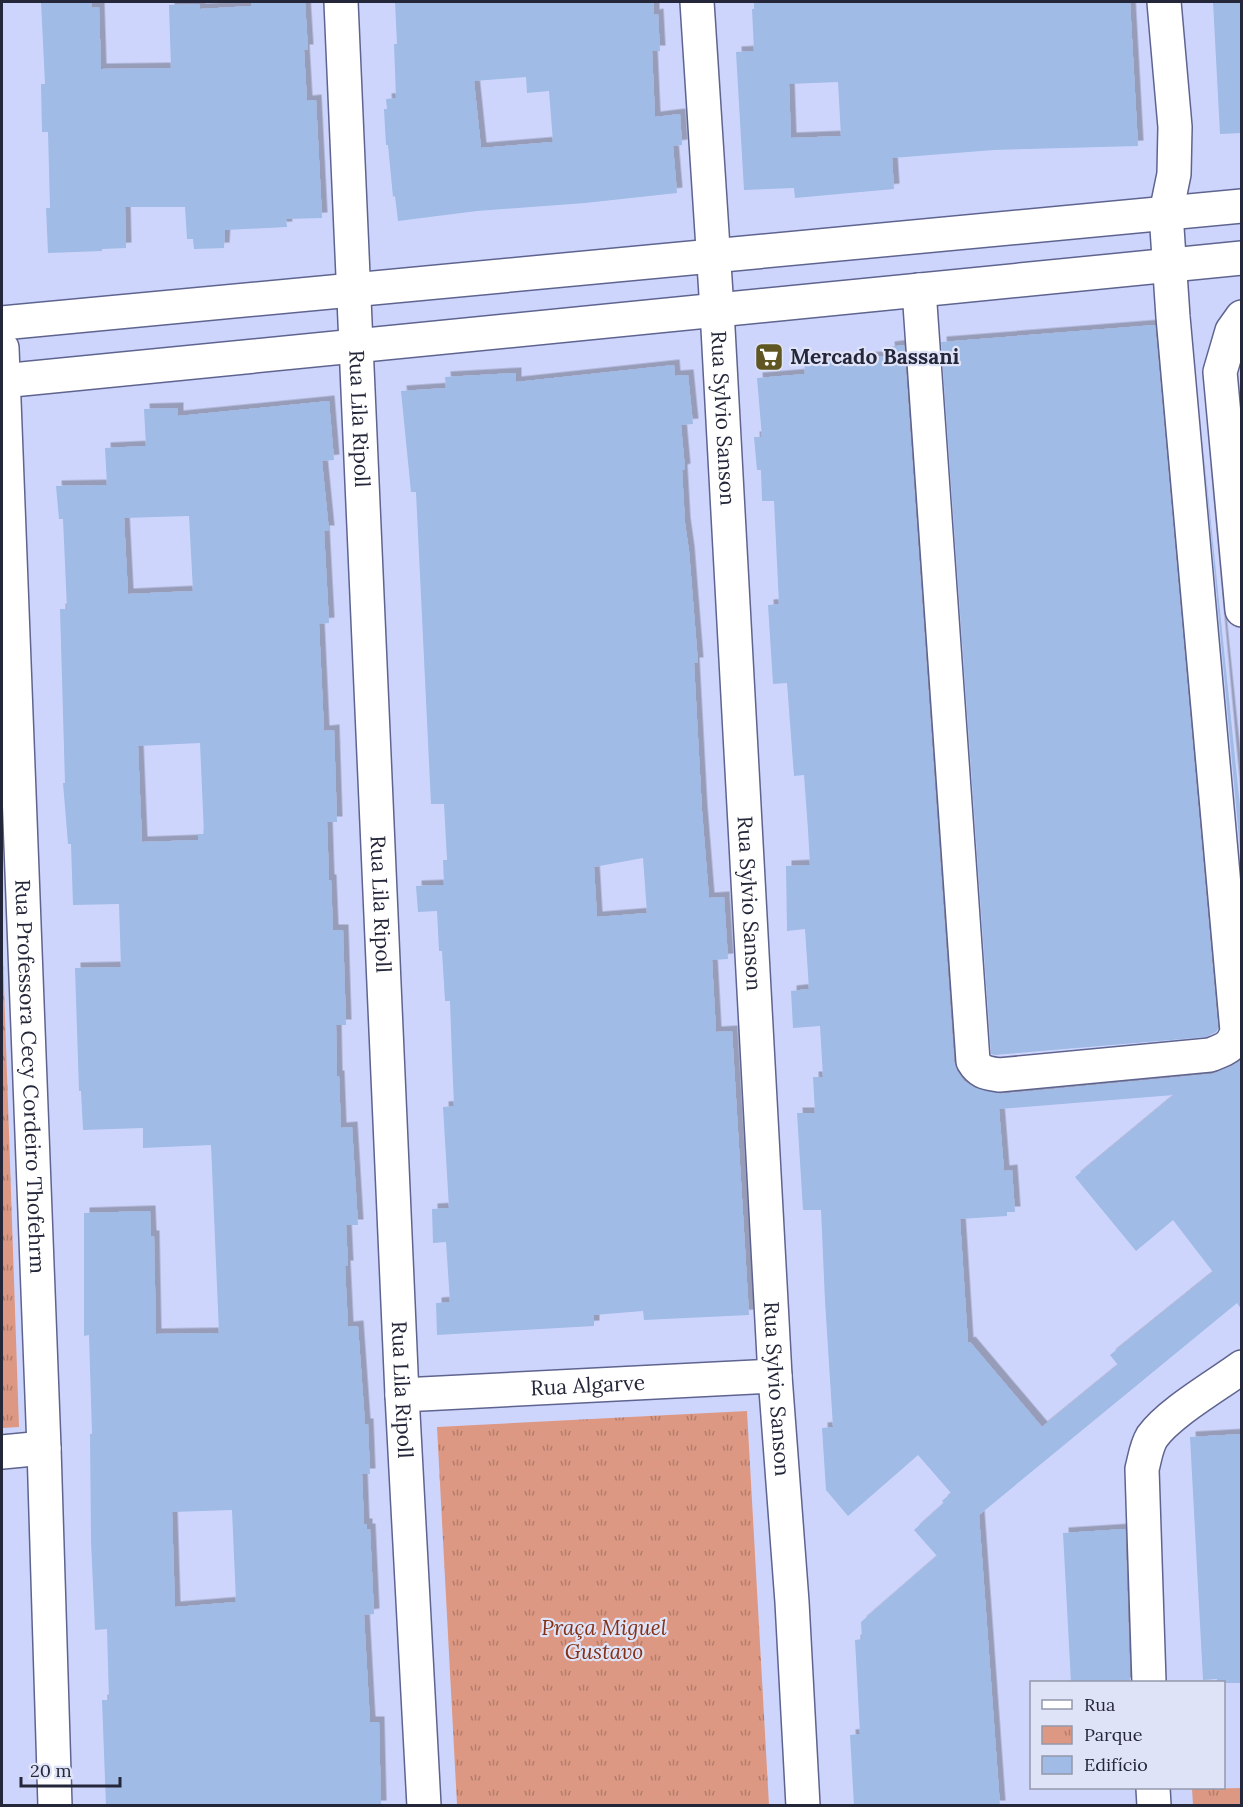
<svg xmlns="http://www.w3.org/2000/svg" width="1243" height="1807" viewBox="0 0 1243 1807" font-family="Lora,serif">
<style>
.park{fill:url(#park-tufts)}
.pitch{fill:#dd9883}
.building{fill:#9fbbe6;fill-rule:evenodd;filter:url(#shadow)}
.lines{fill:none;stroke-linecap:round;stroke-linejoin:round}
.street-casing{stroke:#5e648f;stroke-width:36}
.secondary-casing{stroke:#5e648f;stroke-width:36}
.street{stroke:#fff;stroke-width:33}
.secondary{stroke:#fff;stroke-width:33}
.labels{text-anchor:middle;stroke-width:4.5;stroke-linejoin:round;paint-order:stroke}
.poi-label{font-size:21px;font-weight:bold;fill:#242739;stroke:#dfe3f7;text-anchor:start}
.street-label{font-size:21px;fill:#242739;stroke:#dfe3f7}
.park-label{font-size:21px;font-style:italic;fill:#833116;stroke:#dfe3f7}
</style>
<defs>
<pattern id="park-tufts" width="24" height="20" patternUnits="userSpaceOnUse" patternTransform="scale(1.5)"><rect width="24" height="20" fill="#dd9883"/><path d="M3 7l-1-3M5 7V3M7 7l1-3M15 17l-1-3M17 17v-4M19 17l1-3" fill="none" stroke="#b37c6c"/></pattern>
<filter id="shadow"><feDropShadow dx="5.5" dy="-5.5" stdDeviation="0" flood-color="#0004"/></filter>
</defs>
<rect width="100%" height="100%" fill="#ced5fc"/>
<path class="park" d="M2,928L19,1427L2,1428Z
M747,1411L769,1805H457L437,1427Z
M1241,1788V1805H1193L1192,1789Z"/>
<path class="pitch" d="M713,1799L714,1805H617V1802Z"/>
<path class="building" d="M41,2H92V8L99,7L101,69L171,68L169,5L199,4L200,9L251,6V2H305L308,50H304L307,101L316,100L322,218L286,219L287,227L225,230L224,248L194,249L193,239H187L185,207H125L126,248L102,249V251L48,253L46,208H50L48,132H42L41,84H45Z
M395,2H654V15L658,14L660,51H652L655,117L680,114L682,145L673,146L677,193L585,203L477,211L398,221L395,196L393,197L388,145H386L384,109H387L386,99L396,98L394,44H397ZM526,77L527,93L549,91L553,142L481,148L474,81Z
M778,2H1130L1138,146L994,150L892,158L894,189L795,198L794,188L744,190L736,52L754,51L752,9H754V3ZM838,82L841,136L791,138L789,84Z
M1213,2H1242V133L1220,134Z
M1155,325L1218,1029L1216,1032L1206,1037L995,1055L991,1054L941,342Z
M904,345L954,1062L957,1071L964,1081L975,1088L1000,1094L1212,1074L1232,1066L1242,1060V1310L1237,1303L979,1515L1000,1806H854L850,1735L860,1734L855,1640L862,1639L861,1622L937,1556L914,1530L944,1503L942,1501L951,1493L918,1455L848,1516L826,1490L822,1428L833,1427L825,1301L821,1210H803L797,1113H815L813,1077H823L820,1026L793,1028L791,991L809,989L805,929L787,931L786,866L810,865L808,830L804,775L794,776L787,683L773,684L768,605L779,604L774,501H762L761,470H757L754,437H762L757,378L805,374L804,362L890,356L889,347ZM1174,1095L1075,1177L1136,1251L1173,1220L1213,1272L1110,1355L1118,1365L1042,1427L970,1342L968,1343L960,1219L1007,1216V1212H1015L1012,1170L1004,1171L999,1109Z
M674,365L675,376L688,375L693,424L681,425L685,469L682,470L685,523L689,551L698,663H694L702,811L709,898L724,897L728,959L712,960L716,1032L732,1031L749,1315L644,1320L643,1311L594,1315V1326L437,1335L436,1303L450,1302L446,1242L433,1243L432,1209L449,1208L443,1107L454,1106L452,1058L450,1001H445L442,951H439L437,911L418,912L416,886L444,885L443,860H447L444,804H431L416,492H411L401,391L446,388L445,377L516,373V382ZM643,858L647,913L597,917L594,867Z
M329,401L334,460L322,461L329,531H324L329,623L319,624L324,731L334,730L337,822H327L329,880H331L333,930H343L346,1025H336L337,1076H339L341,1128L352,1127L358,1225H346L348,1266H345L348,1327L358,1326L365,1424H368L370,1474H362L364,1524H367V1529H370L374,1614L364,1615L370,1722H379L381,1806H106L102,1700H109L107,1629L95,1630L91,1541L90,1434H92L89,1335L84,1336V1213L150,1211L151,1236H154L156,1334L219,1333L211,1145L143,1148V1128L83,1130L81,1091H79L75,968L121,967L119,904L73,905L71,844H68L63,783H65L60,609H67L63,519H59L56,486L107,485L105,448L146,446L144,409L178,408V416ZM189,516L193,591L128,594L124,518ZM200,743L204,834H198V840L142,842L138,746ZM232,1510L236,1602L175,1607L172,1512Z
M1202,435L1242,826V871Z
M1242,1434V1683H1217V1679L1203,1680L1190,1437Z
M1125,1529L1130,1683H1071L1063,1533Z"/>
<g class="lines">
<g class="street-casing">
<g id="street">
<path id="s1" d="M697,2L717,310L775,1376L792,1602L803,1806"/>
<path d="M919,290L973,1061C980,1073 987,1073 999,1075L1210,1055C1225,1049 1232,1048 1237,1031L1173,317L1166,213L1174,174L1175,127L1164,2"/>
<path d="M1242,317L1232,331L1220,372L1242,610"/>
<path id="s2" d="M2,348L44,1448L55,1806"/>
<path id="s3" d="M402,1395L775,1376"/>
<path d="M2,1452L44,1448"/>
<path d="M1149,1682L1142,1469C1145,1458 1146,1447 1152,1437C1169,1413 1216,1386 1242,1367"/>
<path d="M1153,1788L1154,1806"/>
</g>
</g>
<g class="secondary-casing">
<g id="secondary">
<path id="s4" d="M341,2L402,1395L424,1806"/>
<path d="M2,323L1242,206"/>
<path d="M2,381L1242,258"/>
</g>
</g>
<use href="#street" class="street"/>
<use href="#secondary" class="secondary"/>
</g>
<defs>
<g id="supermarket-square" transform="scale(1.5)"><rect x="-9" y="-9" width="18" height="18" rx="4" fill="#605622" stroke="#dfe3f7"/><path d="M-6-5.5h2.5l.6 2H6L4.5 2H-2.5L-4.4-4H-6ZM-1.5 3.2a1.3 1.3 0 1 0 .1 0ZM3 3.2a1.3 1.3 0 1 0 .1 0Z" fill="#fff"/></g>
</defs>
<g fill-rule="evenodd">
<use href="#supermarket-square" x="769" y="357"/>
</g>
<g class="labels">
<g class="poi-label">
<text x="790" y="364">Mercado Bassani</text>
</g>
<g class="street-label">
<text dy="7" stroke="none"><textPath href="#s4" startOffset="417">Rua Lila Ripoll</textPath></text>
<text dy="7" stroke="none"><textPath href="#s1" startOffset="417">Rua Sylvio Sanson</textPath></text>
<text dy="7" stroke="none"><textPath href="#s4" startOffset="903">Rua Lila Ripoll</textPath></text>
<text dy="7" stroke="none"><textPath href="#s1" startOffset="903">Rua Sylvio Sanson</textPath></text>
<text dy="7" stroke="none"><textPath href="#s2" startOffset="729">Rua Professora Cecy Cordeiro Thofehrm</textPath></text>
<text dy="7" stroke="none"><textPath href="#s3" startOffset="186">Rua Algarve</textPath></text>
<text dy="7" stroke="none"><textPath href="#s4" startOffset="1389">Rua Lila Ripoll</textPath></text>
<text dy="7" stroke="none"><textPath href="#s1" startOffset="1389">Rua Sylvio Sanson</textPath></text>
</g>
<g class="park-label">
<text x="604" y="1635">Praça Miguel<tspan x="604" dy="24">Gustavo</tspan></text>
</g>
</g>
<rect width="1243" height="1807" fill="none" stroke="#242739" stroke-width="6"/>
<rect x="1030" y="1681" width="195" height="108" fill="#dfe3f7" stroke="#9498ab" stroke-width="1.5"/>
<rect x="1042" y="1700" width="30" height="9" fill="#ffffff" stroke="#9498ab" stroke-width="1.5"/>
<text x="1084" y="1711" font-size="18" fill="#242739">Rua</text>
<rect x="1042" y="1726" width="30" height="18" fill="url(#park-tufts)" stroke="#9498ab" stroke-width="1.5"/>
<text x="1084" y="1741" font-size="18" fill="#242739">Parque</text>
<rect x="1042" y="1756" width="30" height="18" fill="#9fbbe6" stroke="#9498ab" stroke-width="1.5"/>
<text x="1084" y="1771" font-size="18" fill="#242739">Edifício</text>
<path d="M21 1777v9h99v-9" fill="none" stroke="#242739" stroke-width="3"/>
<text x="30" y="1777" font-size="18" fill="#242739" stroke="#dfe3f7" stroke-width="4.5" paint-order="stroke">20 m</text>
</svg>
